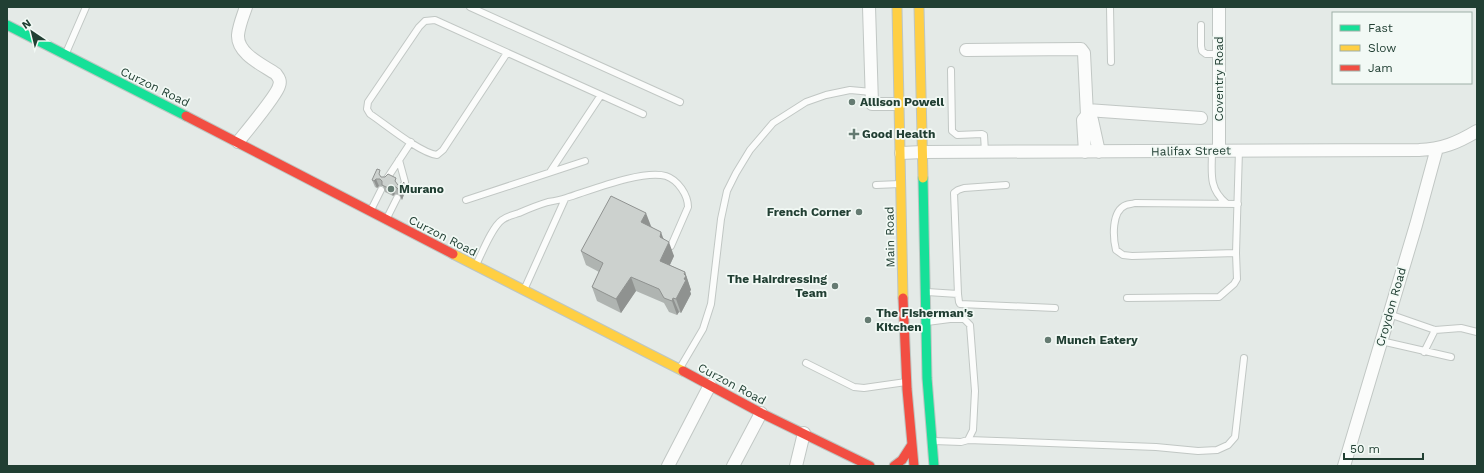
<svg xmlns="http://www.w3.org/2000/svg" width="1484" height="473" viewBox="0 0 1484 473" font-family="'Work Sans',sans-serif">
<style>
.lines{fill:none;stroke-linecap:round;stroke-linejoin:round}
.lane-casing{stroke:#c1c7c4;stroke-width:8}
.street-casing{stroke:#c1c7c4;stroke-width:14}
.fast-casing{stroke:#bdc6c2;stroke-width:11}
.slow-casing{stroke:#bdc6c2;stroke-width:11}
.jam-casing{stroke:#bdc6c2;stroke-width:11}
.lane{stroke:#fbfcfb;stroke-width:6}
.street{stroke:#fbfcfb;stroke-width:12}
.fast{stroke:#16e098;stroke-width:9}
.slow{stroke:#ffcf43;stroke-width:9}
.jam{stroke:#f24e42;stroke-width:9}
.wall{fill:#afb4b1}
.shaded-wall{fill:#8f9290}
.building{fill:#ccd1ce;stroke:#8f9290}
.poi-dot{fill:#657b72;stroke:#f2f9f5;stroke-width:1.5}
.labels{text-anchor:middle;stroke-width:3.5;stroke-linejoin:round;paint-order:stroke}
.street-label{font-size:12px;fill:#213f33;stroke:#f2f9f5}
.poi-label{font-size:12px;font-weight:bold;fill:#213f33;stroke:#f2f9f5;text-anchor:start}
</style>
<rect width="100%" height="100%" fill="#e4eae7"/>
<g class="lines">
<g class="lane-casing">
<path id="lane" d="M470,7L680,102
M1110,7L1111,62
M1201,25V46L1202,51L1206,54H1219
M66,53L86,7
M507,53L443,150L437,155C420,153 385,124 370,114L367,109L368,102L419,27L425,21L435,20L643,114
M951,70L952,131L957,135L982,134L984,135L985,152
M1212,151C1212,172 1208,188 1226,203
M399,160L405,182L402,188
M550,172L601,95
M386,180L411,142
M876,185L900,184
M466,200L585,161
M371,210L381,190
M387,218L397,198
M1236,253L1132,256L1123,255L1116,250C1113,238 1111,211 1126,205C1129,204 1132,204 1135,203L1238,204
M476,265C482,253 492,227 502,220C507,216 513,215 519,213C528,209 538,205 548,202C554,201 560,200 566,198C589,191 643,169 666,176C678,180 688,195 688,207L671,246
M524,290L565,199
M927,292L958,294L954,193L958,190L964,188L1006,185
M958,294L959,302L960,304L1055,308
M1127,298L1219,297L1234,284L1237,279L1236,253L1239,150
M1389,314L1435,330L1461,328L1477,332
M927,322L950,319H964L970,325L975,391L973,430L968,440L961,442L934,441
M1381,341L1451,357
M1424,352L1435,330
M806,363L854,387L864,388L906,382
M680,368L703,329L711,304L721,219L727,191L736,173L750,150L773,123L806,102L826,95L850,90L872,92
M968,440L1156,447L1198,451L1217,450L1228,445L1235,437L1244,358"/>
</g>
<g class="street-casing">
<path id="street" d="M869,7L872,104H899
M966,50L1081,49L1084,53L1087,115L1083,120L1085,152
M1087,110L1201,118
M1087,115L1092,120L1099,152
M238,142C246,132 277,95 279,86C281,81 279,78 276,74C263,65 237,54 238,35C239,25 243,16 246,7
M1219,151V7
M901,153L923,152L1419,150C1442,149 1457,143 1477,131
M668,466L710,385
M733,466L761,413
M796,466L804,433
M1344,466L1416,225L1437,148"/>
</g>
<g class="fast-casing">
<path id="fast" d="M7,25L186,116
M923,178L927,378L934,466"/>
</g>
<g class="slow-casing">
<path id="slow" d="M897,7L903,298
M919,7L923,178
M453,254L683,371"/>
</g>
<g class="jam-casing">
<path id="jam" d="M186,116L453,254
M903,298L907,389L914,466
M683,371L761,413L870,466
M894,466L902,460L911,446"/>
</g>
<use href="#lane" class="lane"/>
<use href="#street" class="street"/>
<use href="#fast" class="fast"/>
<use href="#slow" class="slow"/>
<use href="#jam" class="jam"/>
</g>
<path class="wall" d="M382,177L406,189L402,200L400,195L399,194H395L393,196L385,192L383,186H379L377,188L375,187L372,180Z
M651,226L664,239L674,256L670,265L685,272L691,290L690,291L691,294L681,313L679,312L677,315L669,312L664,303L636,291L621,313L597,301L592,287L599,272L586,265L581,251Z"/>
<path class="shaded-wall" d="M376,179L379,186L377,188L374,181Z
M404,182L406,189L402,200L399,193Z
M392,187L395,194L393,196L390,189Z
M646,213L651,226L646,236L641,222Z
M661,232L666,246L660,237Z
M669,242L674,256L665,275L660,261Z
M685,272L691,290L690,291L691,294L681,313L676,299Z
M631,277L636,291L621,313L616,299Z
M673,298L679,312L677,315L672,301Z"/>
<path class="building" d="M377,169L380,170L379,174L381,177H385L388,174L396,178L395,181L398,185H401L404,182L399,193L398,189L396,187H392L390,189L382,185V181L380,179H376L374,181L372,180Z
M611,196L646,213L641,222L661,232L660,237L669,242L660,261L685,272L684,274L686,276L684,279L686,280L676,299L673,298L672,301L664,298L659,289L631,277L616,299L592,287L603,263L581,251Z"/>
<g class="poi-dot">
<circle cx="852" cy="102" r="4"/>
<path d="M852 128h4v4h4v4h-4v4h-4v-4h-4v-4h4z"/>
<circle cx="391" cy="189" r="4"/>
<circle cx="859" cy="212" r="4"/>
<circle cx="835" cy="286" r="4"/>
<circle cx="868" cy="320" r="4"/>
<circle cx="1048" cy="340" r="4"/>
</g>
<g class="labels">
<g class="street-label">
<text transform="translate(1219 79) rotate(-90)" y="4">Coventry Road</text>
<text transform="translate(155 87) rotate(26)" y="4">Curzon Road</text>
<text transform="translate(1191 151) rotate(-1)" y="4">Halifax Street</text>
<text transform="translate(443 236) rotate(27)" y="4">Curzon Road</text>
<text transform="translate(890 237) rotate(-91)" y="4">Main Road</text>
<text transform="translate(1391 307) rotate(-74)" y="4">Croydon Road</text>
<text transform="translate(732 384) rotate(28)" y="4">Curzon Road</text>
</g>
<g class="poi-label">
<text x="860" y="106">Allison Powell</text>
<text x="862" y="138">Good Health</text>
<text x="399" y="193">Murano</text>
<text x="851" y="216" text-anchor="end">French Corner</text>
<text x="827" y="283" text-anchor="end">The Hairdressing<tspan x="827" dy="14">Team</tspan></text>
<text x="876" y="317">The Fisherman's<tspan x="876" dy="14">Kitchen</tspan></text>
<text x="1056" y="344">Munch Eatery</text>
</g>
</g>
<rect width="1484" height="473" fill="none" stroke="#213f33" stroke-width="16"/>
<rect x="1332" y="12" width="140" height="72" fill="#f2f9f5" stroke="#9eafa7"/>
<rect x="1340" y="25" width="20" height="6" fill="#16e098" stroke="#9eafa7"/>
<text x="1368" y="32" font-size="12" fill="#213f33">Fast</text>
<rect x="1340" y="45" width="20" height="6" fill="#ffcf43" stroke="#9eafa7"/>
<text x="1368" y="52" font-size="12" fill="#213f33">Slow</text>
<rect x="1340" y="65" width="20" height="6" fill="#f24e42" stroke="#9eafa7"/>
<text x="1368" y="72" font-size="12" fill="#213f33">Jam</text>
<g transform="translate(32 32) rotate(325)" stroke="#f2f9f5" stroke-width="3" paint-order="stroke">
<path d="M0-3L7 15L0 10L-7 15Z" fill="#213f33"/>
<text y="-6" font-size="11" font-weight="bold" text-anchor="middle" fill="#213f33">N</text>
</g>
<path d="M1344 453v6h79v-6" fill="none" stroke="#213f33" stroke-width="2"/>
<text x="1350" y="453" font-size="12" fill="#213f33" stroke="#f2f9f5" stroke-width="3" paint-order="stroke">50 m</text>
</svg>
